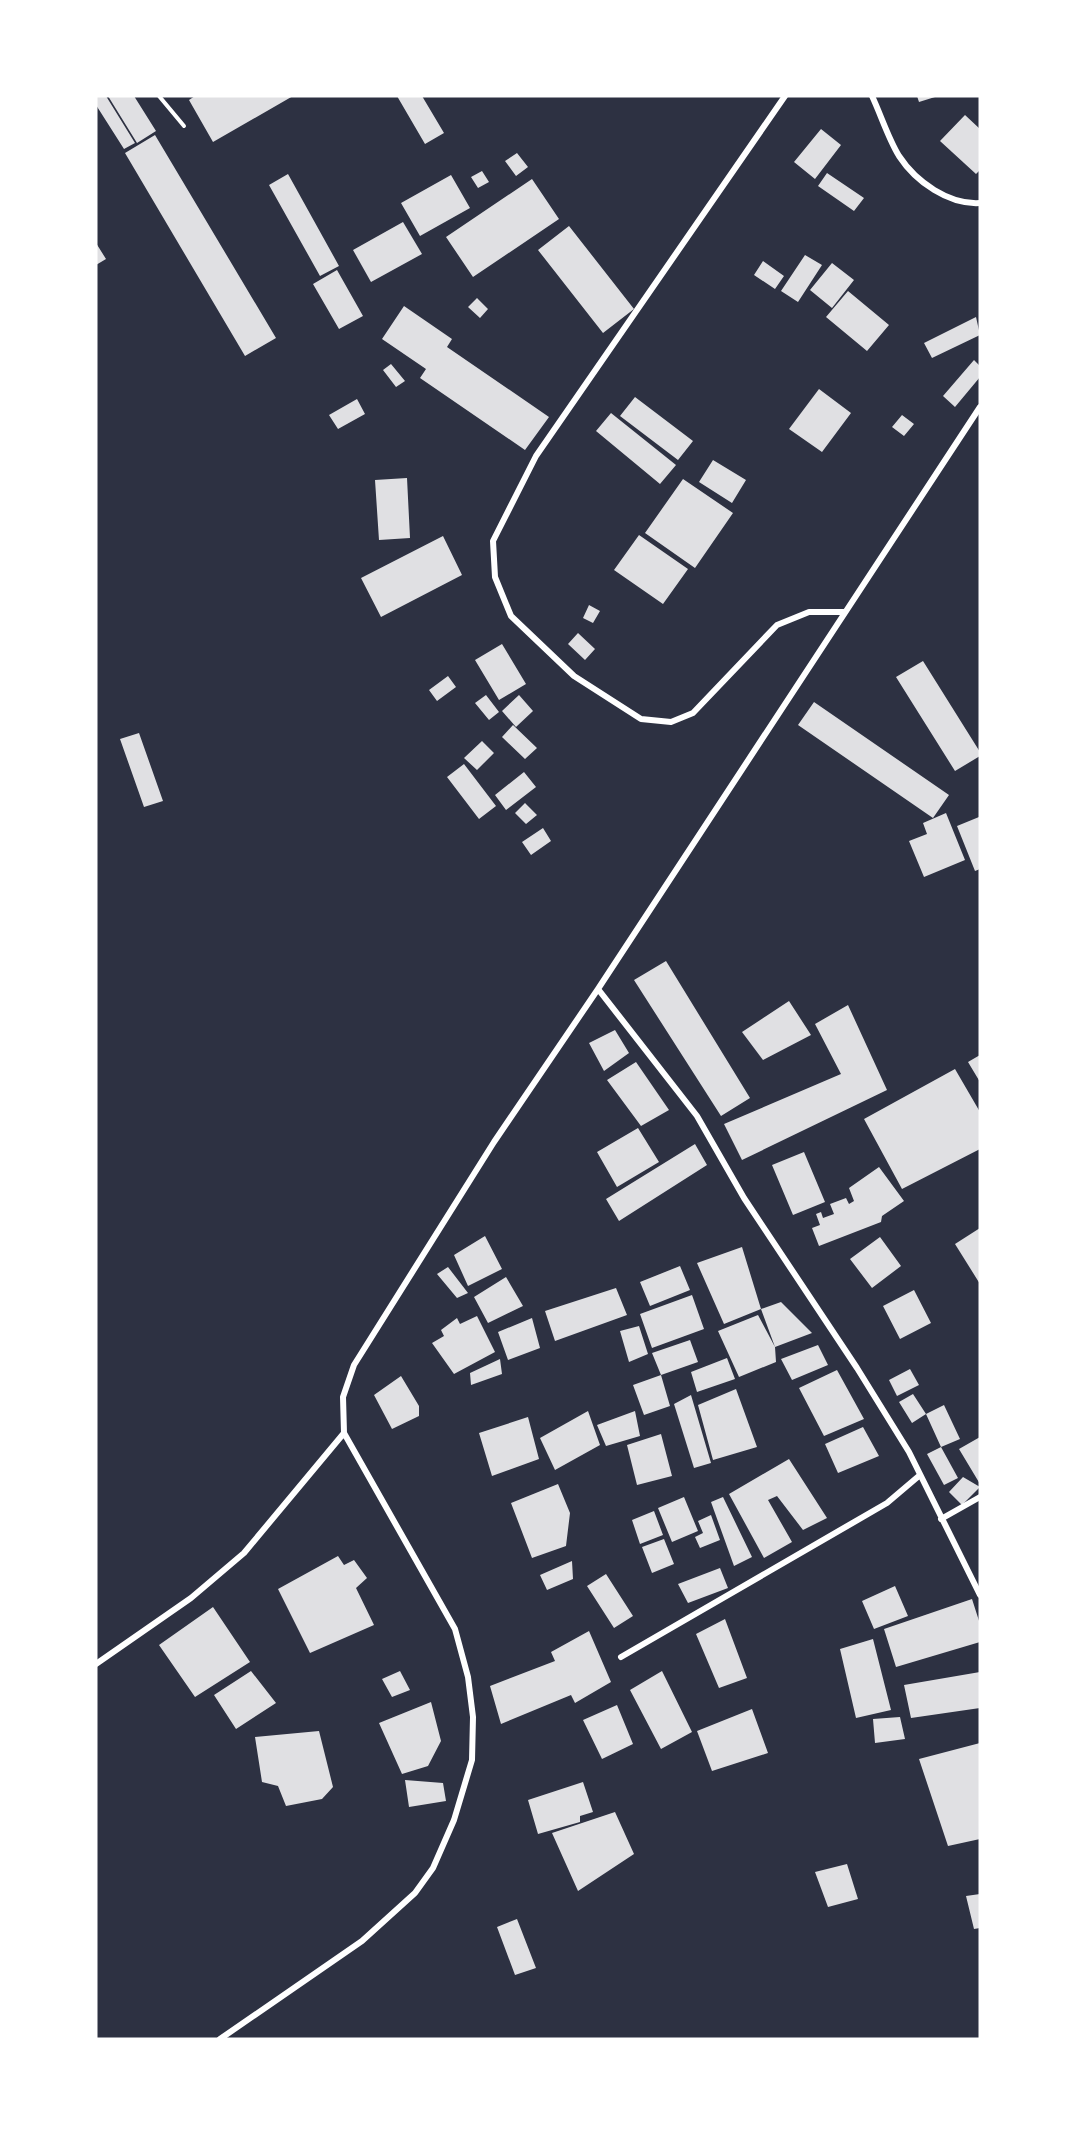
<svg xmlns="http://www.w3.org/2000/svg" width="1076" height="2135" viewBox="0 0 1076 2135" font-family="'Source Sans 3',sans-serif">
<style>
.building{fill:#e0e0e3}
.lines{fill:none;stroke-linecap:round;stroke-linejoin:round}
.path{stroke:#fff;stroke-width:4}
.minor{stroke:#fff;stroke-width:6}
</style>
<rect width="100%" height="100%" fill="#2d3142"/>
<path class="building" d="M96,96H106L135,143L124,149L96,105Z
M108,96H134L156,131L137,143Z
M195,96H293L213,142L189,100Z
M397,96H422L444,133L425,144Z
M917,96H935V97L919,102Z
M965,115L980,129V170L976,174L940,141Z
M821,129L841,145L815,179L794,162Z
M155,135L276,338L245,356L125,153Z
M517,153L528,167L516,176L505,161Z
M482,171L489,182L478,188L471,177Z
M827,173L864,198L854,211L818,186Z
M288,174L339,266L320,276L269,185Z
M451,175L470,208L420,236L401,203Z
M532,179L559,219L473,277L446,237Z
M403,222L422,254L371,282L353,250Z
M569,226L634,309L603,333L538,250Z
M96,243L106,259L96,265Z
M805,255L822,265L798,302L781,291Z
M763,261L784,276L775,289L754,275Z
M832,263L854,280L832,308L810,290Z
M337,270L363,316L339,329L313,284Z
M848,291L889,325L867,351L826,317Z
M477,298L488,309L480,318L468,307Z
M404,306L452,339L447,347L549,417L525,450L420,378L426,369L382,339Z
M976,317L980,335L932,358L924,343Z
M974,360L980,366V377L955,407L943,396Z
M391,364L405,381L396,387L383,370Z
M819,389L851,413L822,452L789,429Z
M635,397L693,441L678,460L620,416Z
M357,399L365,414L338,429L329,415Z
M611,413L676,465L660,484L596,431Z
M902,415L914,424L904,436L892,427Z
M713,460L746,480L732,503L699,482Z
M407,478L410,538L379,540L375,480Z
M683,479L733,513L695,568L645,533Z
M639,535L688,569L663,604L614,570Z
M443,536L462,575L381,617L361,578Z
M589,605L600,611L593,623L583,618Z
M578,633L595,649L585,660L568,644Z
M502,644L526,684L499,700L475,660Z
M923,661L980,752V756L955,771L896,677Z
M448,676L456,687L437,701L429,690Z
M486,695L499,712L489,720L475,703Z
M519,695L533,711L516,727L502,711Z
M814,702L949,795L933,818L798,725Z
M513,725L537,748L525,759L502,737Z
M139,733L163,801L144,807L120,739Z
M482,741L494,753L477,770L464,758Z
M464,764L496,806L479,819L447,777Z
M524,772L536,787L506,810L495,795Z
M525,803L537,815L526,824L515,813Z
M946,813L965,860L924,877L909,841L927,834L923,823Z
M979,817L980,869L975,871L957,826Z
M543,828L551,841L531,855L522,842Z
M666,961L750,1098L721,1116L634,980Z
M789,1001L811,1035L763,1060L742,1032Z
M848,1005L887,1090L742,1160L724,1124L841,1074L815,1024Z
M615,1030L629,1053L604,1071L589,1043Z
M980,1055V1082L968,1062Z
M636,1062L669,1110L641,1126L607,1080Z
M955,1069L980,1112V1149L902,1189L864,1119Z
M638,1128L659,1162L617,1187L597,1152Z
M695,1144L707,1165L619,1221L606,1199Z
M804,1152L825,1202L793,1215L772,1165Z
M879,1167L904,1201L882,1216L881,1222L819,1246L812,1228L820,1225L816,1214L821,1212L823,1218L834,1214L830,1204L846,1198L849,1204L854,1201L849,1188Z
M980,1228V1284L955,1244Z
M485,1236L502,1269L468,1286L454,1255Z
M880,1237L901,1266L872,1288L850,1259Z
M742,1247L761,1309L781,1302L812,1333L775,1347L761,1309L724,1324L697,1263Z
M680,1266L690,1290L650,1306L640,1282Z
M448,1267L468,1293L457,1298L437,1274Z
M506,1277L523,1306L488,1323L474,1297Z
M616,1288L627,1315L555,1341L545,1311Z
M914,1290L931,1323L900,1339L883,1306Z
M692,1295L704,1329L652,1348L640,1314Z
M758,1315L775,1347L776,1362L739,1377L718,1331Z
M477,1316L495,1352L454,1374L432,1343L444,1336L441,1330L457,1318L460,1324Z
M532,1318L540,1348L508,1360L498,1332Z
M639,1326L648,1354L629,1362L620,1331Z
M690,1340L698,1362L661,1375L652,1353Z
M818,1345L828,1365L792,1380L781,1359Z
M727,1358L735,1379L697,1392L691,1372Z
M500,1359L502,1374L471,1385L470,1373Z
M910,1369L919,1385L897,1396L889,1380Z
M837,1370L864,1419L824,1436L799,1388Z
M661,1375L670,1406L644,1415L633,1385Z
M401,1376L419,1406V1416L392,1429L374,1395Z
M736,1389L757,1447L713,1460L698,1405Z
M913,1394L926,1414L944,1405L960,1439L941,1447L958,1478L944,1485L927,1454L941,1447L926,1414L912,1423L899,1402Z
M691,1395L711,1463L694,1468L674,1404Z
M588,1411L600,1445L555,1470L540,1438Z
M635,1411L640,1436L606,1446L597,1425Z
M528,1417L539,1459L492,1476L479,1433Z
M863,1427L879,1456L838,1473L825,1444Z
M661,1434L672,1476L637,1485L627,1445Z
M980,1437V1484L959,1449Z
M789,1459L827,1518L803,1530L777,1496L768,1500L792,1542L764,1558L729,1494Z
M963,1477L980,1487L962,1505L949,1492Z
M558,1484L570,1513L566,1546L532,1558L511,1503Z
M684,1497L698,1531L672,1542L658,1508Z
M723,1497L752,1557L734,1566L711,1502Z
M654,1511L663,1535L640,1544L632,1520Z
M711,1515L720,1540L700,1548L695,1537L703,1533L698,1521Z
M664,1539L674,1564L652,1573L642,1547Z
M338,1556L344,1565L354,1560L367,1578L356,1588L374,1625L310,1653L278,1589Z
M572,1561L573,1579L547,1590L540,1575Z
M720,1568L728,1588L688,1603L678,1584Z
M606,1574L633,1616L614,1628L587,1586Z
M895,1586L908,1616L874,1629L862,1601Z
M972,1599L980,1624V1642L896,1667L884,1629Z
M213,1607L250,1662L195,1697L159,1645Z
M725,1619L747,1678L719,1688L696,1634Z
M589,1631L611,1682L575,1703L571,1695L501,1724L490,1686L555,1661L551,1652Z
M873,1639L891,1710L856,1718L840,1649Z
M251,1671L276,1703L236,1729L214,1695Z
M400,1671L410,1690L392,1697L382,1679Z
M662,1671L692,1732L661,1749L630,1690Z
M980,1672V1708L911,1718L904,1685Z
M431,1702L441,1741L428,1766L402,1774L379,1723Z
M617,1705L633,1744L602,1759L583,1720Z
M752,1709L768,1753L712,1771L697,1731Z
M900,1717L905,1739L875,1743L873,1719Z
M319,1731L333,1787L322,1799L286,1806L278,1786L262,1782L255,1737Z
M980,1743V1839L948,1846L919,1759Z
M405,1780L443,1783L446,1801L409,1807Z
M583,1782L593,1812L580,1816V1822L538,1834L528,1800Z
M615,1812L634,1854L578,1891L552,1833Z
M847,1864L858,1899L828,1907L815,1872Z
M980,1894V1928L974,1929L966,1896Z
M517,1919L536,1968L515,1975L497,1927Z"/>
<g class="lines">
<path class="path" d="M159,96L184,126"/>
<path class="minor" d="M785,96L536,456L493,541L495,577L511,616L574,676L641,719L671,722L693,713L777,625L809,612H844
M872,96C881,115 888,138 899,156C916,182 949,205 980,203
M598,989L697,1116L744,1198L857,1368L909,1452L980,1595
M941,1519L980,1497
M621,1657L887,1503L920,1475
M96,1664L191,1598L244,1553L344,1433
M220,2039L362,1941L415,1893L433,1868L454,1820L472,1760L473,1717L468,1677L455,1629L344,1433L343,1397L354,1365L494,1142L598,989L980,407"/>
</g>
<rect width="1076" height="2135" fill="none" stroke="#ffffff" stroke-width="195"/>
</svg>
